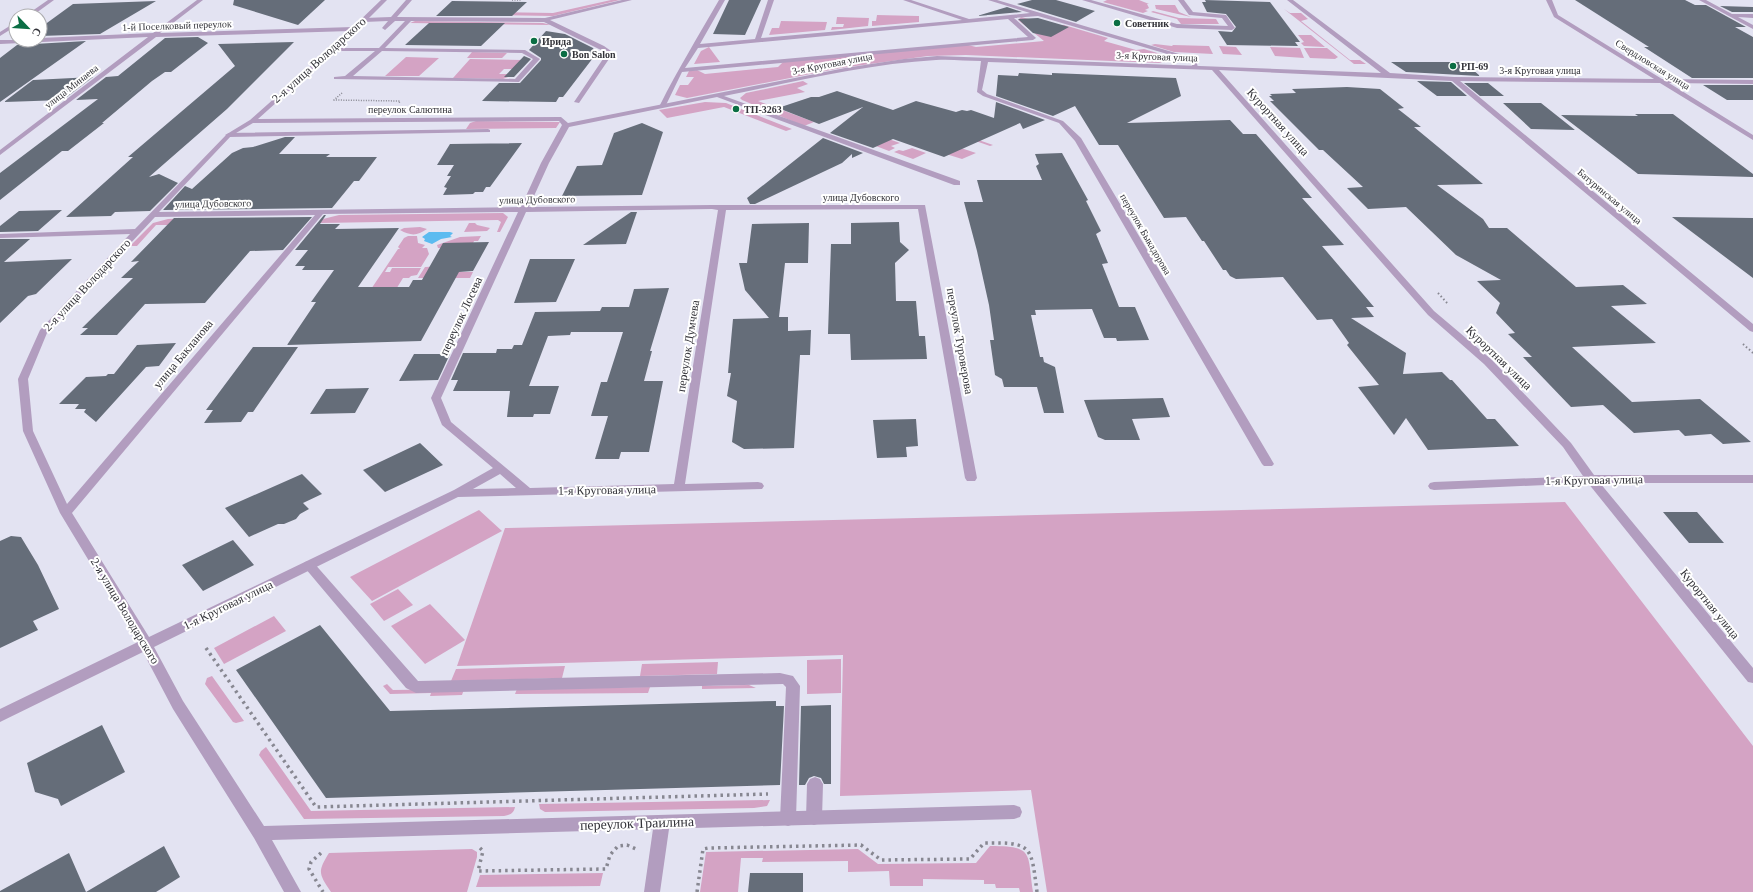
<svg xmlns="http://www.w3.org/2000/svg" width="1753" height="892" viewBox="0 0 1753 892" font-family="'Times New Roman',serif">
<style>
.green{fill:#d4a3c4}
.water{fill:#5bbbf0}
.building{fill:#656d79}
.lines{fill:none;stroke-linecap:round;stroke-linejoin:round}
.path-far2{stroke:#878791;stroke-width:1.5;stroke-dasharray:1 1.5;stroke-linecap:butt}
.path-far1{stroke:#878791;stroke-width:2;stroke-dasharray:1.5 2.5;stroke-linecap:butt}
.path{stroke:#878791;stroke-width:3.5;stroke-dasharray:2.5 4;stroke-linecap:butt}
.service{fill:#b29dbf;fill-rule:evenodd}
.minor{fill:#b29dbf;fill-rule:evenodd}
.poi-dot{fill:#0b6e44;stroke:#fff;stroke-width:1.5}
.labels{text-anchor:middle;stroke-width:4;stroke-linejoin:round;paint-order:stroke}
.far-poi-label{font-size:10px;font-weight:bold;fill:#333339;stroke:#fff;text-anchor:start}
.far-street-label{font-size:10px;fill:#333339;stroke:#fff}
.street-label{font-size:12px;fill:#333339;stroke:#fff}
.near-street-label{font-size:14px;fill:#333339;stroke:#fff}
</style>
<rect width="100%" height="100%" fill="#e3e3f2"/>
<path class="green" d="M611,0H620L553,16L482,15L484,12L553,13Z
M1107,0H1139L1149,4H1147L1149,8L1145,10L1148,11L1143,13L1103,2Z
M1155,5H1175L1179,12L1191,17L1156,9Z
M1284,9L1290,13H1301L1308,19L1301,21L1350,60H1360L1366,64H1354Z
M1153,11L1179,18L1216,19L1219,24H1181L1177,19L1151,12Z
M877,15L918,16H919V22L872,26V21H876Z
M837,17L869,18L868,26L831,30L832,27H843L844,24H836Z
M1021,17L1056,26L1064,25L1108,38L1104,41L1136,50L1144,49L1164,55L1169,59L1166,61L1159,63L966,55L928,56L841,68L687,98L675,95L680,85H688L694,77H686L689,71L697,70L705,74L778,67L784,61L964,44L976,47L1044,41L1018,20Z
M415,21L543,23L551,25L410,23Z
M781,21L827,22L825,30L769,35L772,28H779Z
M1298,35H1311L1325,47L1304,46L1301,43L1304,42Z
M1155,44L1172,46L1173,45L1209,46L1213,54L1174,52L1151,45Z
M1219,46L1236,47L1242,55L1223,54Z
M709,47L720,62L694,64L701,51Z
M1270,47L1300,48L1304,58L1275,56Z
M1304,48H1327L1338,57L1335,59L1310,58Z
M472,52L507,53L502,58H467Z
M406,57L439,58L419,76H385Z
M470,59L523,60L520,69H504L499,74H516L503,79L453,78Z
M803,81L808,84L797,88L805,92L758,101L814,122L804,126L742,100L740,98L746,93Z
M705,102L726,103L792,129L786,131L724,107L667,118L659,110Z
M921,120L993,145L990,146L927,124L886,138L900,143L891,146L895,148L889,151L868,143Z
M476,121L560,122L556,128L466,129L470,123Z
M958,147L976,153L962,159L946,154Z
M912,148L926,153L913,159L894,152L899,150L903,151Z
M503,213L508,217L500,232H497L501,222L498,220L320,223L323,219L339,215Z
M192,218V225H156L137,246H130L153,223L168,219Z
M469,223H475L477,225L490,228L487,231L464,232Z
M420,227L427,229C417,236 411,236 400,230L404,228Z
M408,236H417L418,243L425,245L422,248H427L429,254L421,267H388L385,272H390L392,268H421L417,275L411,276L409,278H403L385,307L357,310L398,249H400L398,247L404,238Z
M481,236L478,241H474L471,248H438L437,245L460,237Z
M445,266L449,272H473L470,278H418L425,267Z
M1565,502L1753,746V892H1047L1031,790L840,796L843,655L457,666L505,528Z
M479,510L502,531L372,601L350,577Z
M398,589L413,605L384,621L370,604Z
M430,604L465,640L425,664L391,626Z
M274,616L286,631L224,664L214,648Z
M841,659V693L807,694V660Z
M718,662L717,674L640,676L642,664Z
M565,666L562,678L451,681L456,669Z
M212,676L244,721L236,723L233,722L205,684L207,678Z
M387,684L393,690L464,689L462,695L430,696L431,693L390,694L383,686Z
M749,685L756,688L702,689V686Z
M650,687L648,693L515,694L517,689Z
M266,747L311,811L515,807C514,813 510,815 504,816L304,819L259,755L261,751Z
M770,800L767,806L754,808L545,812L540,809L539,804Z
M990,846C1035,846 1027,853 1033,892H1020L1019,888H996L995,884H984V880L923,879V886H890L889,871L848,872V861L762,862L763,858H741L738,892H700L706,852L858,849L878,864L976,863Z
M472,849L477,852V857L467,892H331C319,874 317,872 329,853Z
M603,873L600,886L476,887L480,875Z"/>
<path class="water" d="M429,232H450L453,233L450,236L452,237L441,239L432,244L424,241L425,239L422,237Z"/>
<path class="building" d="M234,0H325L298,25L233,5Z
M729,0H761L745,35L713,34Z
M1032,0H1056L1095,11L1076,22L1017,4Z
M1205,0L1270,2L1300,42H1295L1298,46L1227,45L1218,31L1232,32L1236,27L1226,14L1207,12L1202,2H1206Z
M1575,0H1685L1695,5H1706L1746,27H1735L1753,37V78H1692L1644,47H1649Z
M156,1L100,34L40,36V28L73,4Z
M452,1L527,2L512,16H436Z
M1720,6L1753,7V12H1732Z
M1007,7L1022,12L977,16Z
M1038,18L1069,27L1051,37L1033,33L1018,19Z
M429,23H505L481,46L405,45Z
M546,31L565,34L593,48L596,54L563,97H559L556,102L482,101L499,83H520L541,60V58L529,50Z
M198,37L208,43L171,72H165L152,81L102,123H104L68,151H62L0,200V173L98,99L76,100L106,77L118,76L165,38Z
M86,41L0,102V58L17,45Z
M294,42L227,109L149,177L159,174L178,183L150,211L115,212L111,216L66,217L133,157H128L235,66L218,44Z
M524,56L531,59L514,77H504Z
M1391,62H1464L1480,76L1406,72Z
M1019,73L1052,75V73L1176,78L1181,96L1127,123L1230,120L1243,134H1256L1312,198H1302L1344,245L1322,246L1374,307H1366L1374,317L1351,318L1406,353L1403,374L1442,372L1450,380H1452L1487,419H1495L1519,446L1428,450L1406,418L1394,435L1358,387L1379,385L1347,345L1349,343L1332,319L1317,320L1283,277L1236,279L1230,276L1226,270H1223L1204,241H1202L1186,217L1164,218L1118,145H1099L1075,106L1053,116L996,96L998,75L1018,76Z
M93,77L63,100L4,102L33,80Z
M1417,81L1451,82L1467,96H1437Z
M1464,83H1488L1504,96H1480Z
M1703,85H1753V100H1727Z
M1347,87L1380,89L1404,108L1398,109L1421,127H1414L1483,184L1437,185L1483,219L1489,228H1507L1576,287L1623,285L1647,304L1611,306L1656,343L1572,347L1632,402L1700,399L1751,442L1723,444L1711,434L1685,436L1679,430L1634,433L1603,405L1571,407L1523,357H1532L1508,334L1515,333L1496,313L1500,303L1477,281L1501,280L1456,255L1406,207L1368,209L1347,188L1363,187L1323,150H1319L1270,101H1274L1269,96H1272L1270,94L1296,93L1292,89Z
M837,91L893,110L916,101L956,112L962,110L967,111L971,110L994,118L996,102L1045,120L1023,129L1020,123L944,157L893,139L873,148L830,133L863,107L819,124L778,108L811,97H819Z
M1503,103H1541L1575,130L1531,129Z
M1635,114H1673L1753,174V177L1638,174L1561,115L1638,116Z
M642,123L663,132L642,195L562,196L577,166L602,165L614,133Z
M285,137H295L279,154H330L326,157H377L359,181H354L332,208L163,210L185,186L192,189L232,153L243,148L253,147Z
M823,138L863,153L852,158V154L842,163L755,204H750L747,198Z
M522,143L490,187H486L483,192H475L473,194L443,195L447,188L444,187L451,176H447L454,165H437L450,144Z
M1062,153L1088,200L1086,201L1101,231L1096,234L1108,263L1102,264L1119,307H1135L1149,340L1117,341L1116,338H1104L1092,309L1035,310L1036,315H1031L1040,357H1043L1044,362L1055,367L1064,413H1044L1037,387H1004L1002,379L995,375L990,340H994L989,305L977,251L964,202H983L977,180H1042L1036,166L1039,164L1035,154Z
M62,210L38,231L0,232V226L19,211Z
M631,212H637L626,244L583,245Z
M324,215H326L320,224H340L335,229L399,228L358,287H409L413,280H422L443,243L489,242L473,271L459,272L421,341L287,345L316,302H311L334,270H302L305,266H295L308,250H295Z
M312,217L283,250L250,251L205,303L145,304L117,335H80L88,328H82L133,278H121L139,261L131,262L174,218Z
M1672,217L1753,218V278Z
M899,222L900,242L909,250L895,263L896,301H916L919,336H925L927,359L851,360L850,334H828L831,244H851V223Z
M809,223L808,263H785L779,317H788V331L811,330L810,355H800L794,448L744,449L732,442L737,401L727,396L731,373H728L733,319L769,318L745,290L739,263H747L752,224Z
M0,239H30L4,262L72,259L36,294L28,296L0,323Z
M530,259H575L556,302L514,303Z
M669,288L650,351H652L644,381H663L649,452H621L619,459H595L608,416H591L601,382H607L623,332H571L570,335L548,336L529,386H559L550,414H534L533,417H507L510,391H453L458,380H451L463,353H496L497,349H512L514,345H522L535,312L600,311L602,307H629L634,289Z
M176,343L159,366L146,367L96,422L84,412L86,409H75L79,404H59L86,377L106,376L108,374H114L137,345Z
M253,347H298L253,412H248L241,422L204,423L213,410H206Z
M414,354H450L438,380L399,381Z
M369,388L355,413L310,414L326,389Z
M1163,398L1170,417L1132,419L1140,440H1105L1098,437L1084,400Z
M916,419L918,446L906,447L907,457L877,458L873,420Z
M420,443L443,465L385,492L363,470Z
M302,474L322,494L303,503L309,509L300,514L296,519L284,524H278L249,537L225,508Z
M1663,512H1697L1724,543H1689Z
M11,536L21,537L38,565L59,609L33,621L38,630L0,648V541Z
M233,540L254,565L203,591L182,565Z
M320,625L390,711L776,701V706H784L780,785L326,798L236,670Z
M831,705V784H824L821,778L814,776L809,778L805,785H799L801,706Z
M102,725L125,772L61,806L58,799L35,792L27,763Z
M164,846L180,877L156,892H86Z
M69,853L86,892H0V891Z
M750,873H803V892H748Z"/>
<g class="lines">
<path class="path-far2" d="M512,0H522
M342,93L334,100L400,101L399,103"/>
<path class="path-far1" d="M1438,293L1448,304
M1743,344L1753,353"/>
<path class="path" d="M206,648L316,807L768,794
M480,848L483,851L478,871L606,869L610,855L618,846L627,845L636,849
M321,853L311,862L309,869L323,892
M697,892L703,849L708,848L861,845L881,860L970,859L984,843C1033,842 1031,846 1037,892"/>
<path class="service" d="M406,0H412L397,17L545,18L622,0H632L550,20L604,46L611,51V56L579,103L574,102L605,56V52L544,22L411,21L385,48L525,50L540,59L519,82L334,79V77L345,76L375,51H332L329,49L330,48H379L405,21H395L385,30L382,28L388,21L364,22L361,20L364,18L391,17ZM382,51L522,53L533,59L515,79L353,76Z
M719,0H725L700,44L755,39L768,0H774L761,38L962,20L903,0H911L969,19L1030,13L988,0H997L1196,59L1198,68L1193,69L1191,61L1038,16L1014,18L1035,37L1036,38L1033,40L682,72L666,105L661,106L660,105C678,69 699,35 719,0ZM1008,19L1028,37L685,68L698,48Z
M1082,0H1091L1177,24L1228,26L1222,18L1189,15L1178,0H1184L1193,12L1226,15L1235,28L1232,30L1177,28Z
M488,129L490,130V132L229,137L225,135L229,133Z
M309,561L313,562L418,681L780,673L793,676L800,686L796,819L794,824L788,826L782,824L780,819L786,687L783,684L416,693L406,688L305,568L303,565L305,562Z
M815,777L820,779L823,784L822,818L820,823L814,825L808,823L806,818L807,784L810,779Z
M662,815L668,817L670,822L660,892H644L654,822L656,817Z"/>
<path class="minor" d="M48,0H54L32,16H25Z
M197,0H203L160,33L353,27L381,0H387L357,30L258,119L561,117L568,123L845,68L904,59L937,56L1381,73L1287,0H1293L1390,73L1454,77L1654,79L1554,17L1546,0H1552L1558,15L1662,79L1753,80V84L1669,83L1753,135V140L1660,83L1460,81L1753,324V332L1750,331L1452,81L1219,70L1434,311L1492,360L1571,443L1594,475H1753V483H1600L1753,668V683L1748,682L1588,483L1434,490L1430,489L1428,486L1430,483L1434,482L1583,476L1563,447L1484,364L1428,315L1212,70L988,62L982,90L987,94L1063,121L1081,138L1274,464L1272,466H1264L1262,464L1075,141L1059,123L983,96L977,92L981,61C966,61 951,59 936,60C865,64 794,82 724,96L960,181V185H954L717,97L569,127L549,163L529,207L712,205H925L977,478L975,481H967L965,478L918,209L726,210L685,484L758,482L762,483L764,486L762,489L458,497L154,647L183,701L264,826L1014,805L1020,807L1022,812L1020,817L1014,819L272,840L301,892H284L254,838L173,709L143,652L0,722V709L138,642L60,513L23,431L18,379L40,330L130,234L0,238V234L135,229L227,134L250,120L350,31L156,37L0,155V150L148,37L0,44V40H40V38L153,33ZM559,121L562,125L541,163L521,207L159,212L231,136L253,123ZM712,209L718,210L674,484L530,488L451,422L441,398L526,212ZM518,212L431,398L442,425L493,468L454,490L149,637L72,513L323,214ZM315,215L67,504L33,431L28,379L47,333L155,217ZM500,474L516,488L473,489Z
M1699,0H1706L1732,14H1753V18L1738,17L1753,25V29Z
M16,22V26L0,36V32Z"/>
</g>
<g class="poi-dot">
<circle cx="1117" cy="23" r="4"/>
<circle cx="534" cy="41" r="4"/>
<circle cx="564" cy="54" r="4"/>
<circle cx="1453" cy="66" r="4"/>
<circle cx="736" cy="109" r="4"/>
</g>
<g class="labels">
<g class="far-poi-label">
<text x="1125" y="27">Советник</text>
<text x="542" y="45">Ирида</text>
<text x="572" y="58">Bon Salon</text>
<text x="1461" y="70">РП-69</text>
<text x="744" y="113">ТП-3263</text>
</g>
<g class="far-street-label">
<text transform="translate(177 25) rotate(-2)" y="4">1-й Поселковый переулок</text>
<text transform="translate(1157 56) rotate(2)" y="4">3-я Круговая улица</text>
<text transform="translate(832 63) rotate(-11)" y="4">3-я Круговая улица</text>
<text transform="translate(1653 64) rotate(32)" y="4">Свердловская улица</text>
<text x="1540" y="74">3-я Круговая улица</text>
<text transform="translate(71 86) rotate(-38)" y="4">улица Минаева</text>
<text x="410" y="113">переулок Салютина</text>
<text transform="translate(1610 196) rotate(40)" y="4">Батуринская улица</text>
<text x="861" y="201">улица Дубовского</text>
<text transform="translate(537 199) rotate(-1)" y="4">улица Дубовского</text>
<text transform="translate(213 203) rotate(-1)" y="4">улица Дубовского</text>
<text transform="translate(1146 234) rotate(60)" y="4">переулок Быкадорова</text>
</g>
<g class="street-label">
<text transform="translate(319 60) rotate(-42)" y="4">2-я улица Володарского</text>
<text transform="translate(1278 122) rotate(48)" y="4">Курортная улица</text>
<text transform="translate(87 285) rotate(-47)" y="4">2-я улица Володарского</text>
<text transform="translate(461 316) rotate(-65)" y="4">переулок Лосева</text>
<text transform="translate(960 341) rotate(80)" y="4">переулок Туроверова</text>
<text transform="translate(688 346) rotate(-81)" y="4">переулок Думчева</text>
<text transform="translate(183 354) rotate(-50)" y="4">улица Бакланова</text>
<text transform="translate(1499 358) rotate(44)" y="4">Курортная улица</text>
<text transform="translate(1594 480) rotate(-1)" y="4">1-я Круговая улица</text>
<text transform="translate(607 490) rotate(-1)" y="4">1-я Круговая улица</text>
<text transform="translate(1710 604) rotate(51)" y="4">Курортная улица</text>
<text transform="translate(228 605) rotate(-26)" y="4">1-я Круговая улица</text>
<text transform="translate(125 611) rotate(59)" y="4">2-я улица Володарского</text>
</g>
<g class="near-street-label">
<text transform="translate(637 823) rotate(-2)" y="5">переулок Траилина</text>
</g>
</g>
<g transform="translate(28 28) rotate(115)"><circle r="19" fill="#ffffff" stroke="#adadb0"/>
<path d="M0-3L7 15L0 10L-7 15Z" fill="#0b6e44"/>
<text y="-6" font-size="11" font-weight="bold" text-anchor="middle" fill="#333339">С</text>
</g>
</svg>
